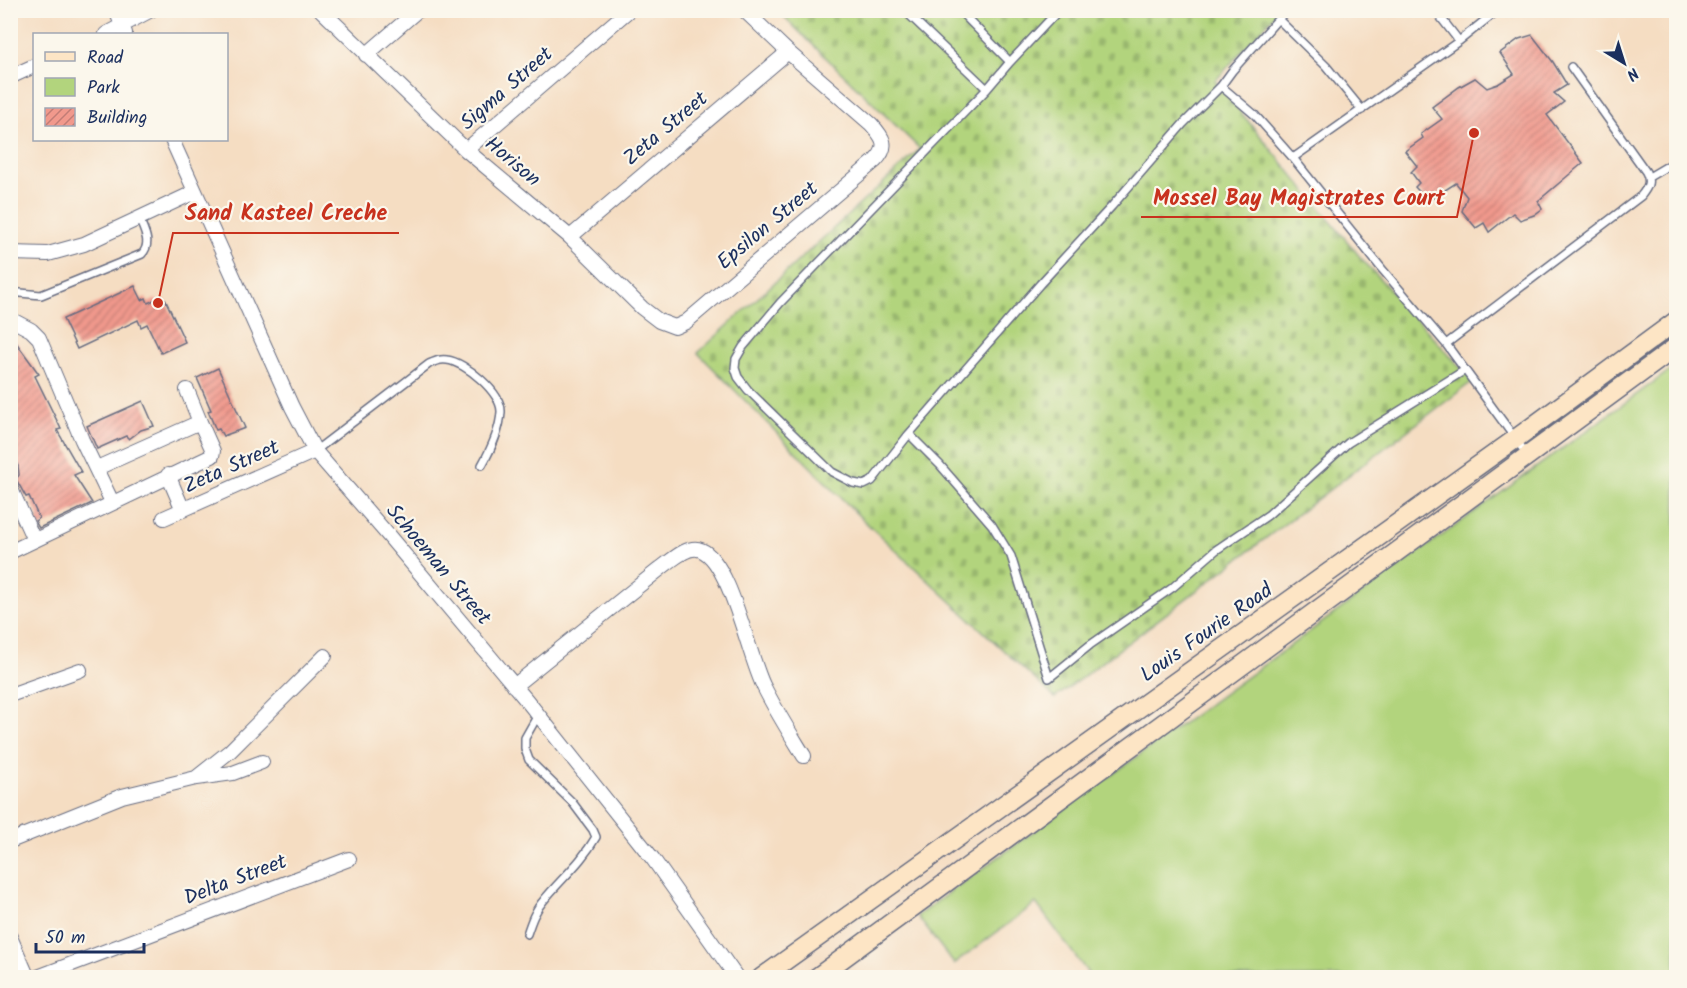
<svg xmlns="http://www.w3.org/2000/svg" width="1687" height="988" viewBox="0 0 1687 988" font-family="Kalam,sans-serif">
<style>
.green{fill:#b2d47d;stroke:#66826e;stroke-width:1.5}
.cemetery{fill:url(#cemetery-stones);stroke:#66826e;stroke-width:1.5}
.building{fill:url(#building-hatch)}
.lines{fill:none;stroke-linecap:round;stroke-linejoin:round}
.lane-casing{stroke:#676c81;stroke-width:10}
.street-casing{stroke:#676c81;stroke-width:16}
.secondary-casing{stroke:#676c81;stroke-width:21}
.lane{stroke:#fff;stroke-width:7}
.street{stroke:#fff;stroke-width:14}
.secondary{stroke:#fde5c5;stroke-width:18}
.labels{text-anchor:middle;stroke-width:4.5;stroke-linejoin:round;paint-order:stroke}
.street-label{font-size:21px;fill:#1b2f5e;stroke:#fbf7ec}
.leader{fill:none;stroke:#c8321e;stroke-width:2}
.callout-dot{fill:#c8321e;stroke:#fbf7ec;stroke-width:2}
.callout-label{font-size:22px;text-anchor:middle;font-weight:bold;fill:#c8321e;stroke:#fbf7ec;stroke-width:4.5;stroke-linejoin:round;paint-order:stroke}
</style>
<defs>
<pattern id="cemetery-stones" width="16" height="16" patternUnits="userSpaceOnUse" patternTransform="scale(1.5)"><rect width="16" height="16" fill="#b2d47d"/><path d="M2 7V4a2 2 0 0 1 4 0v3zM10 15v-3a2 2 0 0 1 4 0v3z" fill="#98b66e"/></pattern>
<pattern id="building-hatch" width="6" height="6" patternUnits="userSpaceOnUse" patternTransform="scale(1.5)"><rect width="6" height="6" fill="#f1998c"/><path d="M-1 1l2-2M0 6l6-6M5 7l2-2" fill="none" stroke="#c27d76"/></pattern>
</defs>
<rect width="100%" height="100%" fill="#fbf7ec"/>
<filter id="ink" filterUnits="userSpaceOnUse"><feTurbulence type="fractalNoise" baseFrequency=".0167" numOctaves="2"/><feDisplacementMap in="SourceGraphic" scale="12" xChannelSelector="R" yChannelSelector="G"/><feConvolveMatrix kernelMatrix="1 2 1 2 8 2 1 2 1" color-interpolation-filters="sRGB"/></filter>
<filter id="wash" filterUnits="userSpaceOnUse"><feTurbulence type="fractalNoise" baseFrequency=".008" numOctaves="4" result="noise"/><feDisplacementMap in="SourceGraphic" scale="24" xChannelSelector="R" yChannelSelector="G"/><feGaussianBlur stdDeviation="1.35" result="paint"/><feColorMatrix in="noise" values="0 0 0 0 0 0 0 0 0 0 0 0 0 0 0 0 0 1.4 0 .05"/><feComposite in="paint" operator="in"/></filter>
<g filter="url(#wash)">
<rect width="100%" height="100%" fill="#f5ddc2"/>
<path class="green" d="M1676,366V977H1083L1088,973L1036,903L954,964L917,916Z"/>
<path class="cemetery" d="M1279,10L1215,81L1361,258L1473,381L1055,698L862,519L698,353L920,149L778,11Z"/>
<g id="blocks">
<path class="building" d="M1532,35L1553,62L1567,85L1554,93L1564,102L1547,115L1583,163L1538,201L1542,209L1534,215L1520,220L1513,213L1489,232L1484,223L1476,228L1462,211L1467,197L1456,183L1428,201L1415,187L1419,183L1411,172L1417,166L1405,151L1423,138L1421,134L1442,119L1432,107L1459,87L1475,78L1487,88L1498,84L1514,74L1500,53L1519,39Z
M135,286L142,300L146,298L148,303L156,299L158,302L165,299L185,342L161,353L147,324L141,327L138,320L77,349L63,319Z
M10,334L39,374L35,376L61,429L57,430L81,472L74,475L92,503L39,528L35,521L39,518L29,496L26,497L16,479L19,475L18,466L10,452Z
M218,368L245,428L223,436L219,429L216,430L208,411L211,410L197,378Z
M143,401L154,426L141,430L129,439L126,436L97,449L87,426Z"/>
</g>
</g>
<g filter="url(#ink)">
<use href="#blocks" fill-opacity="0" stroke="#676c81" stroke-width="1.5"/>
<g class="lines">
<g class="lane-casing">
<path id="lane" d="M904,10L987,89
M959,10L1010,62L1059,10
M1287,10L1278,19L1326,66L1362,110
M1459,41L1498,10
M1010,62L987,89L780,303L743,347L736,359L735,368L738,377L748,390L832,472L853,483L864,485L872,481L909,434L1040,284L1112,206L1183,124L1221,86L1255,115L1293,158L1382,269L1446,344
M1221,86L1232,71L1278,19
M1293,158L1459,41L1435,10
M1649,177L1676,161
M10,292L41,295L142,254C152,243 144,231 139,218
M909,434L940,465L992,525L1011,556L1049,678L1090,645L1172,588L1216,550L1268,515L1348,443L1465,370
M315,451L429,364C436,361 440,359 447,360C465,362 502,393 501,412C500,431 491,449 482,465
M1528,456L1446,344L1641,196C1648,187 1651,182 1646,172L1571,67
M527,934C531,922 535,910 544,900C562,878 581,863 596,837L593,830L572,802L529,760L525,749V738L538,715"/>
</g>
<g class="street-casing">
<path id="street" d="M116,10L125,33
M321,10L466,150L570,237L642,308L659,321L675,327L686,322L875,161C890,146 883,137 871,124L788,52L744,10
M106,34L151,10
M366,55L418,10
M10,77L34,66
M172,140L292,407L315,451L388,535L528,702L653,859L737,978
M466,150L629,10
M570,237L788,52
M10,253L48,254L84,244L195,192
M14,321L31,330L39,338L82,440L112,502
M187,390L200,422
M168,475L183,510
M10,487L34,540
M164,518L315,451
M10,552L212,456L213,451L200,422L97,468
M514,686L661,568C671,561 688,544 701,550C731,562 749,659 764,687C776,711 790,733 804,756
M10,695L80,670
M197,778L233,773L262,762
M10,841L122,796L196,778L230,751L325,656
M10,937L28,978
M35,978L349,859"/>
</g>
<g class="secondary-casing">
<path id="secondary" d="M761,978L1514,440L1676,321
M816,978L1676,347"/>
</g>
<use href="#lane" class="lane"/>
<use href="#street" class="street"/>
<use href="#secondary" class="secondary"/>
</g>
</g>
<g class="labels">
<g class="street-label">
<text transform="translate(506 88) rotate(-41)" y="7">Sigma Street</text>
<text transform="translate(665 128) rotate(-40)" y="7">Zeta Street</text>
<text transform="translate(513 161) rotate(40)" y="7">Horison</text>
<text transform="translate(767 225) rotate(-40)" y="7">Epsilon Street</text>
<text transform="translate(231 466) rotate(-24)" y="7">Zeta Street</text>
<text transform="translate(439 564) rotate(50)" y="7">Schoeman Street</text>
<text transform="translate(1206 632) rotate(-35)" y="7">Louis Fourie Road</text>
<text transform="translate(235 879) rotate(-21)" y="7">Delta Street</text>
</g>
</g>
<path class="leader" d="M1474 133L1457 217H1141M158 303L173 233H399"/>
<g class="callout-dot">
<circle cx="1474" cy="133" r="6"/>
<circle cx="158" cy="303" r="6"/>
</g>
<g class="callout-label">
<text x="1299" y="205">Mossel Bay Magistrates Court</text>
<text x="286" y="220">Sand Kasteel Creche</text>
</g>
<rect width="1687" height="988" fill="none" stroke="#fbf7ec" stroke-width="36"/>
<rect x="33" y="33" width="195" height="108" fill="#fbf7ec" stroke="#a1a7b3" stroke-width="1.5"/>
<rect x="45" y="52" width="30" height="9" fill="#fde5c5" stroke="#a1a7b3" stroke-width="1.5"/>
<text x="87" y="63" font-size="18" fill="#1b2f5e">Road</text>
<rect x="45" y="78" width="30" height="18" fill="#b2d47d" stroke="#a1a7b3" stroke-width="1.5"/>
<text x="87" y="93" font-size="18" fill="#1b2f5e">Park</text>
<rect x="45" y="108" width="30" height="18" fill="url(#building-hatch)" stroke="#a1a7b3" stroke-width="1.5"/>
<text x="87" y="123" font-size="18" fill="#1b2f5e">Building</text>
<g transform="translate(1624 63) rotate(142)" stroke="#fbf7ec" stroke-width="4.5" paint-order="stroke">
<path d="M0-4.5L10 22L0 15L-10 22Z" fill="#1b2f5e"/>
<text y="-9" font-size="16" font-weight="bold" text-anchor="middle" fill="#1b2f5e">N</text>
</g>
<path d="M36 943v9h108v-9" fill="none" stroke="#1b2f5e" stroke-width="3"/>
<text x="45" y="943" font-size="18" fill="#1b2f5e" stroke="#fbf7ec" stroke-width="4.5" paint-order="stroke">50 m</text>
</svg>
